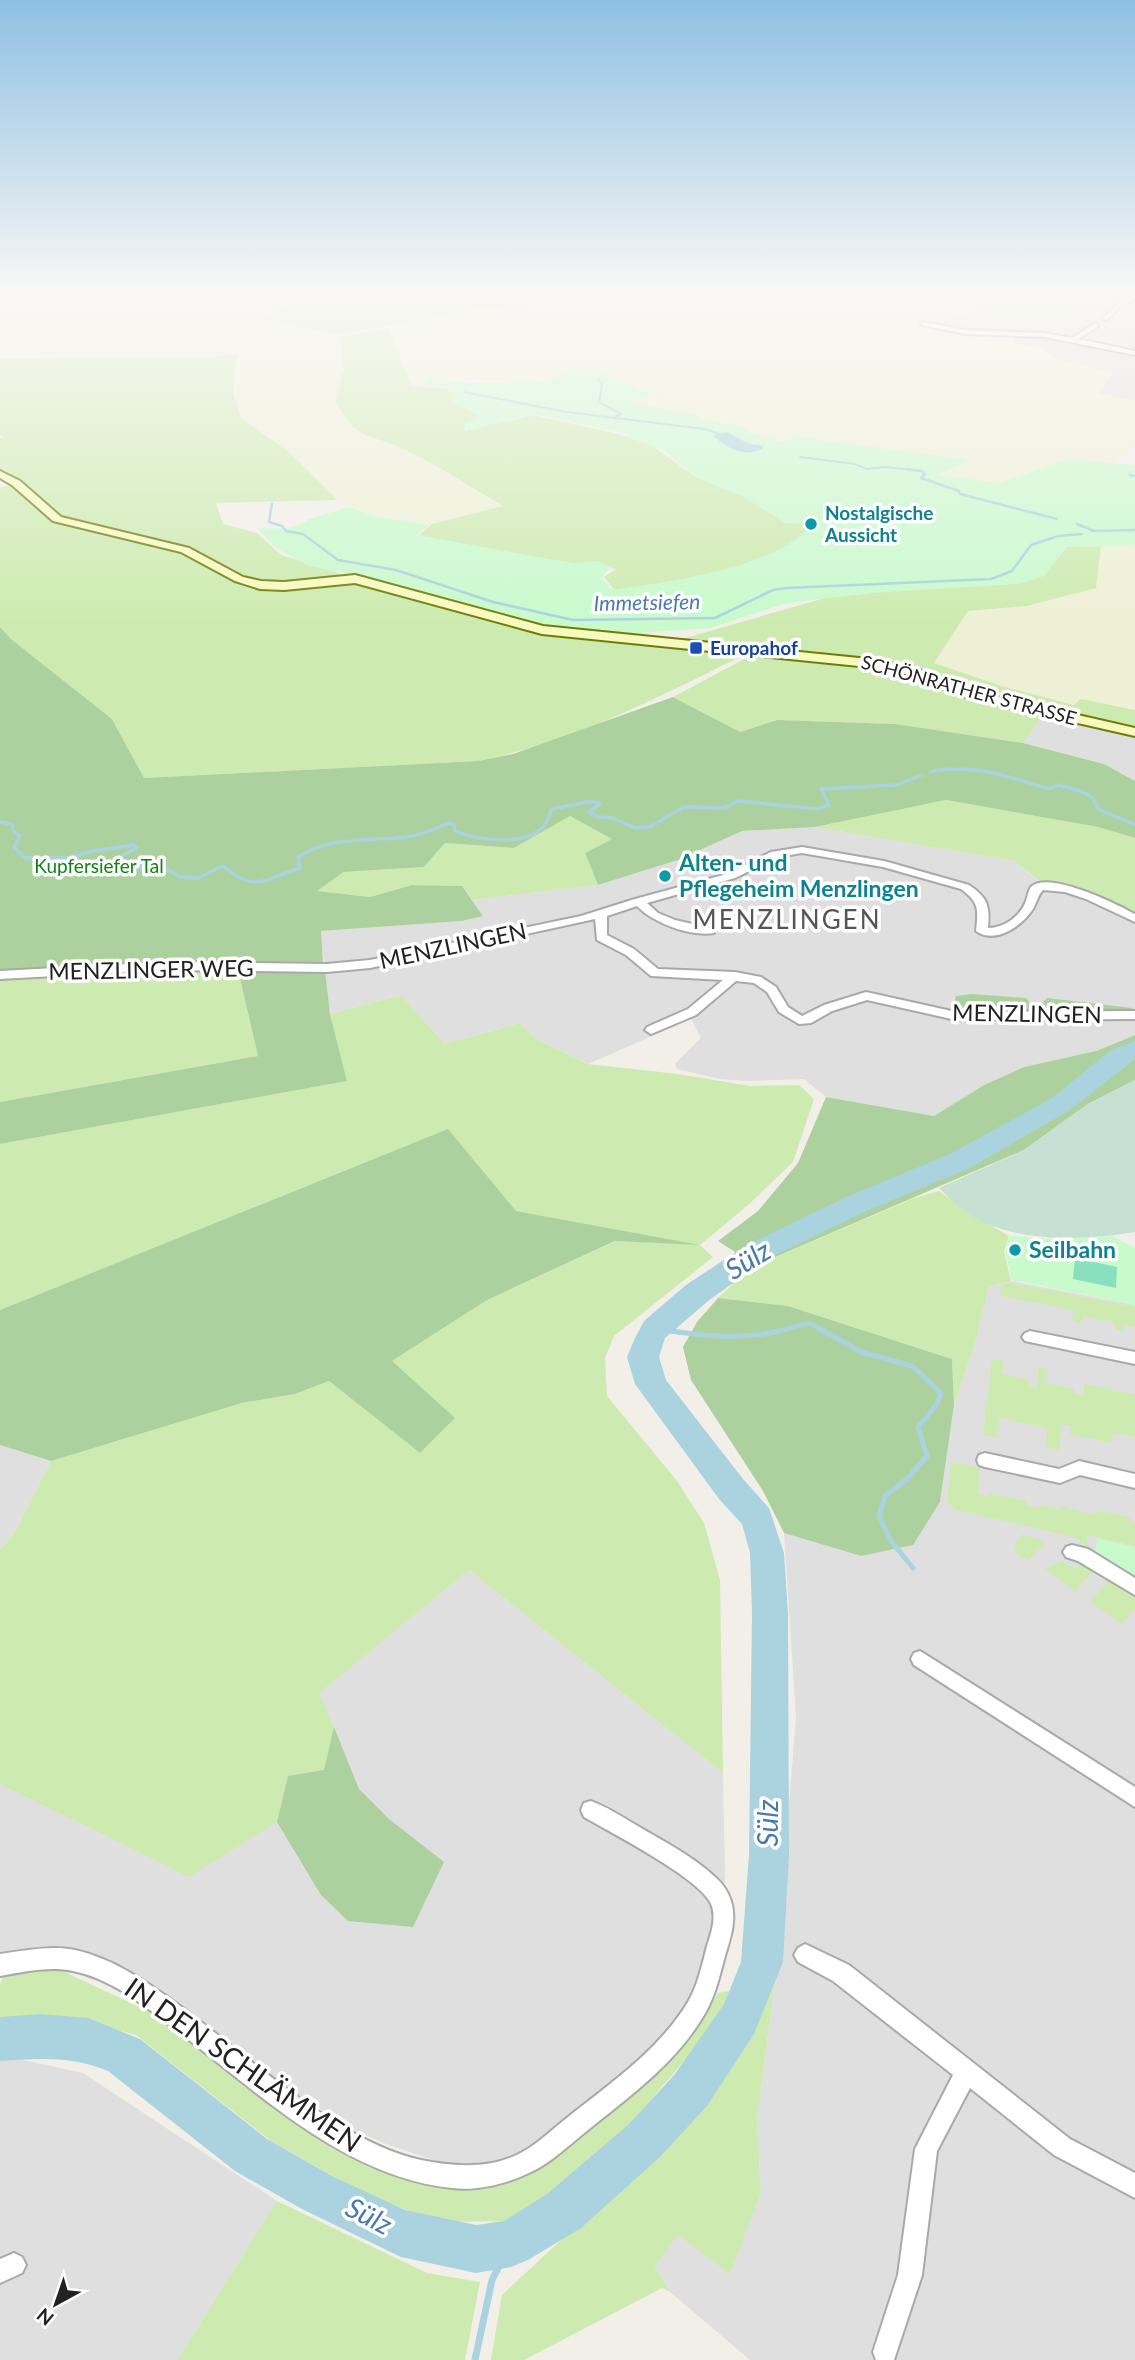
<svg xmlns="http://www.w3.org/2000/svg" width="1135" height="2360" viewBox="0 0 1135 2360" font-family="Lato,sans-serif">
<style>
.residential{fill:#e0dfdf}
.farmland{fill:#eef0d5}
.grass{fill:#cdebb0}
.forest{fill:#add19e}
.wetland{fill:#c6e0d4}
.park{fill:#c8facc}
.pitch{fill:#88e0be}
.water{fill:#aad3df}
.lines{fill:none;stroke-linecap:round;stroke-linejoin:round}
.stream-far5{stroke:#aad3df;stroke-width:2}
.stream-far4{stroke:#aad3df;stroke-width:2.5}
.stream-far3{stroke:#aad3df;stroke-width:3.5}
.stream-far2{stroke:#aad3df;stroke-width:4.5}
.stream-far1{stroke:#aad3df;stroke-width:5}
.stream{stroke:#aad3df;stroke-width:7}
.river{fill:#aad3df;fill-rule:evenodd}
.street-casing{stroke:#a9a9a9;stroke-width:4}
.secondary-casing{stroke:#707d05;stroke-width:4}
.street{fill:#fff;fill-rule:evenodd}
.secondary{fill:#f7fabf;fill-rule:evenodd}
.culture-dot{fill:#0f9aa8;stroke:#fff;stroke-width:2.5}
.transit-dot{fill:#1a4fb4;stroke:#fff;stroke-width:2.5}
.labels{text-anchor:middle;stroke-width:7;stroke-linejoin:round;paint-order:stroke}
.far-culture-label{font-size:19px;font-weight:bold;fill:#0d838f;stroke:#fff;text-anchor:start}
.far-transit-label{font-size:19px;font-weight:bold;fill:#164399;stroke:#fff;text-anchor:start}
.far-street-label{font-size:19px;fill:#222;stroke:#fff}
.far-park-label{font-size:19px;fill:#0c8416;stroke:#fff}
.far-water-label{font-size:21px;font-style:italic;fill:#4a7aab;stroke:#fff}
.culture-label{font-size:23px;font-weight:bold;fill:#0d838f;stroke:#fff;text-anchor:start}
.street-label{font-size:23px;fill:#222;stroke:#fff}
.quarter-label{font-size:26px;letter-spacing:2px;fill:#555;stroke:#fff}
.near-water-label{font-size:28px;font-style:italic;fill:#4a7aab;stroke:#fff}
.near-street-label{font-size:28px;fill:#222;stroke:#fff}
</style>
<rect width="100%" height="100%" fill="#f2efe9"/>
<path class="residential" d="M1058,295H1135V401L1098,393L1112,373L1053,358L1040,347L1014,359L938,329L935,325L963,314L983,310L1003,313L998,319L1017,322L1030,314L1093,325L1044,309L1043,303L1065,307L1080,302Z
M1044,714L1135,734V781L1104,764L1023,743Z
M815,827L1014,861L1043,885L1089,899L1135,923V1035L1096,1051L1024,1067L984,1085L934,1116L826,1097L804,1079L748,1081L720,1079L677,1069L675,1064L701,1038L691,1019L588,1064L536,1039L520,1023L445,1044L401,995L330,1014L320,931L462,921L483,916L472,900L598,885L678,860L742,831Z
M1011,1281L1135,1305V2360H750L669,2291L655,2266L678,2234L730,2273L761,2193L757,2120L775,1981L796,1717L784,1533L861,1556L940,1502L954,1405L975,1344L989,1287Z
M0,1445L51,1461L14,1534L0,1549Z
M469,1570L723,1773L725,1881L701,1978L685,2011L642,2060L533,2145L506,2162L452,2166L386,2144L350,2128L278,2082L160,1993L10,1954H0V1784L190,1877L334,1727L318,1693Z
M0,2055L83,2073L277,2201L177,2360H0Z"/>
<path class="farmland" d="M0,295H307L265,318L336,335L239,352L0,355Z
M635,295H743L834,314L969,334L1012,335L1015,339L1013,344L1040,347L1053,358L1113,373L1098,393L1135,401V442L1116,462L1070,460L1002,483L936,476L968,461L797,437L777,439L699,420L696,414L628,401L657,394L553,380L538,382L436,379L411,384L389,328L482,311Z
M754,295H982L996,301L983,310L963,314L935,325L830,310Z
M339,337L344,368L335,402L352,426L375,440L405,449L433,464L504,506L432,524L365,514L337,500L290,453L241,418L233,394L237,354Z
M1101,544H1135V710L1081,699L1075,705L1005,687L934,663L968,611L1027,606Z"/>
<path class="grass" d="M307,295H528L542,304L480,309L336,335L264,318Z
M982,295H1058L1081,301L1065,307L1043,303L1044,309L1102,319L1094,325L1030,314L1017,322L997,319L1002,313L983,310L995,301Z
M389,328L412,387L447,388L480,418L465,423V431L533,415L619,434L650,444L697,478L837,475L1012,496L1002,483L1070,460L1096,462L1112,477L678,581L617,593L604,577L616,569C598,564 581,564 563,562C514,556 466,546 419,535L432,524L503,506L433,464L405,449L365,435L352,426L335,402L344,368L339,337Z
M237,354L233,394L241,418L290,453L337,500L216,503L223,524L257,533L281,555L342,574L293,583L261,582L244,578L188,548L61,518L0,472V438L3,437L0,435V359L212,357Z
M10,485L41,512L58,522L183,552L254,586L344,581L748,653C661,696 573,742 478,761L144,778L112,719L11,639L0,627V488Z
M1066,544H1101L1096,588L1027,606L968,611L934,663L1005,687L1074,705L1081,699L1135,710V728L1000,696L969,692L919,670L865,657L672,642L825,598L909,589Z
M762,654L890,668L1044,714L1023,743L895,724L777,720L740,732L673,697L746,658Z
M946,800L1098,827L1135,838V916L1117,906L1043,884L1014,861L815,827Z
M570,816L613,839L585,853L598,885L472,900L462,886L412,885L370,897L316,891L345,872L424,867L445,843L514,848Z
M164,970H238L258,1056L0,1102V979Z
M401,995L445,1044L520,1023L536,1039L588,1064L678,1074L750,1086L799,1085L814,1099L793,1162L747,1206L700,1245L713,1257L614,1336L605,1358L607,1396L677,1481L704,1523L720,1580L723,1773L469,1570L319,1693L334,1727L324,1770L288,1776L277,1822L189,1877L0,1784V1549L14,1534L51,1461L242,1403L295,1394L329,1381L420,1453L392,1361L487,1300L616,1241L692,1244L516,1211L447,1130L0,1310V1144L347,1081L330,1014Z
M939,1191L963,1209L1009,1236L1004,1251L1011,1281L989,1287L975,1344L954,1405L952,1359L788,1306L718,1298L750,1268L914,1198Z
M1009,1283L1135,1307V1327L1124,1325L1123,1331L1115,1329V1323L1082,1316L1081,1323L1073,1321V1310L1001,1296L1002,1285Z
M992,1359L1004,1361L1002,1374L1029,1380V1387L1037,1388L1039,1367L1047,1369L1046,1383L1074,1389V1393L1083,1395L1084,1384L1135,1394V1437L1113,1433L1111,1443L1070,1434L1071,1426L1062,1424L1059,1451L1046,1448L1047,1428L999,1418L997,1438L983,1435Z
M951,1461L980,1468L978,1494L988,1497V1493L1026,1501V1505L1040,1508L1041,1505L1060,1509L1061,1506L1095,1515L1096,1510L1130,1517V1522L1135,1524V1546L1087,1535V1547L1074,1537L956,1510L947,1502Z
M1023,1534L1046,1542L1028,1561L1014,1551L1017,1547L1014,1544Z
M1082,1560L1095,1568L1075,1592L1045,1569L1062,1561L1076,1569Z
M1110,1579L1135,1596V1609L1122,1624L1090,1602Z
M44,1966L58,1969L150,2012L332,2148L371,2168L460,2188L512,2181L543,2164L656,2073L697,2028L718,1993L734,1990L704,2038L629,2125L571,2181L515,2221L441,2222L370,2197L271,2141L136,2035L82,2021L0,2018V1984L4,1974Z
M775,1981L757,2120L761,2193L730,2274L678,2235L655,2266L669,2291L662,2288L524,2360H491L502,2295L659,2149L729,2071L760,1985Z
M277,2201L427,2273L480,2282L465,2360H177Z"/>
<path class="forest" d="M0,627L11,639L112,719L144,778L478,761L513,754L673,697L740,732L777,720L895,724L1023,743L1104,764L1135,781V838L1098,827L946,800L815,827L742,831L678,860L598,885L585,853L612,839L570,816L514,848L445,843L424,867L344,872L317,891L370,897L412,885L462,886L483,916L462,921L321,931L323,964L166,962L0,971Z
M238,970H325L330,1014L347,1081L0,1144V1102L258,1056Z
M972,994L1026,998L1030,1003H1042L1047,998L1132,1008L1134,1012H951L956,996Z
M1135,1035V1080L1088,1104L1024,1150L750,1268L738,1254L718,1241L758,1211L798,1163L826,1097L934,1116L984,1085L1024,1067L1096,1051Z
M448,1129L516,1211L700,1245L615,1241L487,1300L392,1361L455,1418L420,1453L329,1381L295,1394L242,1403L51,1461L0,1445V1310Z
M718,1298L788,1306L952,1359L954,1405L940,1502L913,1545L861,1556L784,1533L763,1491L691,1380L683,1347L697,1322Z
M334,1727L359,1789L389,1819L444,1862L413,1927L348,1921L321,1895L277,1822L288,1776L324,1770Z"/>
<path class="wetland" d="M1135,1080V1232C1082,1241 1009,1244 963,1210C954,1204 947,1196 939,1188L1024,1150L1088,1104Z"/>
<path class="park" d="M574,370C605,367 631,392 661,394L630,402L702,416L698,419L741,426L752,434L783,442L795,437L972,460L936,475L1001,483L1067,459L1135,465V546L1067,547L1044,576L1019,584L870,593L787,603L710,628L610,635L547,628L375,580L307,565L276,548L257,528C272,529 297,530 309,519L349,507L374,516L429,525L416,535L573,563L599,561L608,566L609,569L602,578L612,590C672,581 771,570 814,524L785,523L744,497L697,478L665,451L627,437L629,434L532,414L472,430L463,429L468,422L480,417L455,403L451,390L442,386H411L427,384L424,380L432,378L465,383L543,382Z
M1009,1236L1055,1239L1112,1236L1135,1248V1305L1012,1280L1005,1252Z
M1097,1538L1135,1547V1579L1095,1553Z"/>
<path class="pitch" d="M1075,1258L1117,1267L1116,1288L1073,1279Z"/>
<path class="water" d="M726,432L748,443L763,446L762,449C742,458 728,448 713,436Z"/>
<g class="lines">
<path class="stream-far5" d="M598,379L602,385L599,402L621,414L615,417
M464,392L566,412L705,429L724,436
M800,457L855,464L867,469L885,467L922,471"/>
<path class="stream-far4" d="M907,469L922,471L925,474L921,478L959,491L960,494L1057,519
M1130,475L1135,476
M272,504L269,522L282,526L286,531L303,534L338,560L396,570L493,602L573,620L715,618L773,590L787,588L991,579L1012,571L1031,545L1058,536L1082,534
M1077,524L1094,531
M1092,531L1135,530"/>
<path class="stream-far3" d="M931,772C969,762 1013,778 1049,789L1059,785L1083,792L1093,798L1098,809L1135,825
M0,822L12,824L13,830L20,836L14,847L25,858H69L92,851L133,845L138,847L111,862L129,868L162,867L181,877L198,878L223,866C256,894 264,879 300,868L298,857C332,835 368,842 407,837C421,835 435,829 449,823L454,824L455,831C477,840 521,847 541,829C547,824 549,815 552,809L593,801L600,804L589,812L598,817L613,818L635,828L650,827L684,807L725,808L738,801L818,809L829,805L821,789L897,785L922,775"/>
<path class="stream-far2" d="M655,1329L684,1333
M772,1333L810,1323L827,1333"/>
<path class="stream-far1" d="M670,1331C707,1336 742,1340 779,1331
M824,1331L861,1352L912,1366L941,1393L937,1404L918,1427L927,1456L907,1479L885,1496L879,1516L891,1541L913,1568"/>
<path class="stream" d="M475,2360L492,2280L511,2243"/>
<path class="river" d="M1135,1041V1059L1070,1110L970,1168L864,1212L765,1260L708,1301L665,1338L659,1357L666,1380L743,1479L769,1508L784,1553L788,1613L789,1855L783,1962L754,2034L707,2106L660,2157L581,2228L528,2260L511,2267L476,2273L401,2257L302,2209L235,2171L108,2071C74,2056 37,2058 0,2061V2017L40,2014L88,2018L140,2039L267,2139L334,2177L405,2210L476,2225L504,2221L547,2194L628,2125L675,2074L724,2004L741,1962L749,1855L752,1613L750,1553L742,1524L719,1499L635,1384L627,1357L635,1338L644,1321L686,1285L745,1246L844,1198L950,1154L1052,1098L1111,1050Z"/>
<g class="street-casing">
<path id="street" d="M1135,295V299L1124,304L1107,320H1103V318L1120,302Z
M923,322L965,330L1044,333L1072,338L1096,323L1098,326L1078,339L1135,351V355L1044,337L965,334L921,325Z
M802,847L884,861L969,885C988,898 990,906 988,928C1004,928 1020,917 1026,901C1028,896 1028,890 1032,886C1050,871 1117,904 1135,914V922L1086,899L1065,892L1043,890C1038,895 1037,902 1033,909C1022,926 995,945 976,931C978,910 980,903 961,889L883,867L802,853L778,857L735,878L647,903L658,913L675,920L714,929V933C691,937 653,923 637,906L607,916V935L634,949L658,969L735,972L761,977L776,987L788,1007L802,1016L824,1005L866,992L956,1012L1135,1011V1019L956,1020L867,1000L832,1011L811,1023L799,1024L779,1012L767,992L754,983L736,981L696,1015L651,1034L645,1030L647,1027L688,1009L723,980L651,976L626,955L597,940L595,919L370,968L327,972L165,970L0,979V971L165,962L327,964L370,960L581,916L635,899L727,874L771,852Z
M1030,1331L1135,1352V1364L1025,1341L1022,1337L1025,1333Z
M985,1453L1059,1469L1079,1461L1135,1474V1488L1080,1475L1060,1483L985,1467L979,1465L977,1460L979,1455Z
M1072,1545L1088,1549L1135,1578V1595L1078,1561L1066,1557L1063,1552L1066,1547Z
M920,1651L1135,1787V1807L914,1665L911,1659L914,1653Z
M591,1801C607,1807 621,1816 636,1825C663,1841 693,1856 716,1878C723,1884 728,1892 731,1901C737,1920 730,1939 725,1956C719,1978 714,2001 701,2020C673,2065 629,2097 588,2130C569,2145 551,2163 529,2173C506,2184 477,2191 452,2188C344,2177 258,2092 176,2030C145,2006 112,1979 73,1971C49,1966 24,1972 0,1976V1954C24,1951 50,1945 75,1950C115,1959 150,1984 183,2008C249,2057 340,2143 421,2160C450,2166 484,2169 512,2157C533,2149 550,2131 568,2117C611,2083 659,2050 688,2002C698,1985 702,1965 707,1946C711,1934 717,1917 711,1904C701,1879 610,1832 584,1817L581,1810L584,1803Z
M805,1944L849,1965L1070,2139L1135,2173V2198L1054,2155L970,2088L937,2151L922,2275L894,2360H876L873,2352L898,2275L915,2149L953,2075L833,1981L798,1962L794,1955L798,1948Z
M14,2253L22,2257L26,2265L22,2273L0,2283V2259Z"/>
</g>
<g class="secondary-casing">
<path id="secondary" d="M0,471L20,481L61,517L189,548L243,577L261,581L284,582L355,575L543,626L879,660L914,668L977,692L1135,728V736L968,698L905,674L879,668L542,634L355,583L284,590L260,589L235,581L181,552L53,521L12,485L0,478Z"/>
</g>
<use href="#street" class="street"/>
<use href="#secondary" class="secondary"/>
</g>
<linearGradient id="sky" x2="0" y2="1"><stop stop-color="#8fc0e4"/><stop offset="0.47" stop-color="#f9f8f5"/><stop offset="1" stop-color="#f9f8f5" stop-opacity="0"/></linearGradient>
<rect width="1135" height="625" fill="url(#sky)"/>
<g class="culture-dot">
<circle cx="811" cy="524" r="7"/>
<circle cx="665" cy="876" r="7"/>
<circle cx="1015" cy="1250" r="7"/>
</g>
<rect class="transit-dot" x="689" y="641" width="14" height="14" rx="3.5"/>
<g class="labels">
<g class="far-culture-label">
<text x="825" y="520">Nostalgische<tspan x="825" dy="22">Aussicht</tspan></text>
</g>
<g class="far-transit-label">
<text x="710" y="655">Europahof</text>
</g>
<g class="far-street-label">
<text transform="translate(969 690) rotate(15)" y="7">SCHÖNRATHER STRASSE</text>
</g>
<g class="far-park-label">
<text x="99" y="873">Kupfersiefer Tal</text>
</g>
<g class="far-water-label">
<text transform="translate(647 603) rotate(-1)" y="7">Immetsiefen</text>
</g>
<g class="culture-label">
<text x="679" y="871">Alten- und<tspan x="679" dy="26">Pflegeheim Menzlingen</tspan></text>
<text x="1029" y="1258">Seilbahn</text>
</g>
<g class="street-label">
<text transform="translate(453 946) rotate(-12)" y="8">MENZLINGEN</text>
<text transform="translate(151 970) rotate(-1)" y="8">MENZLINGER WEG</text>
<text transform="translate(1027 1014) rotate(1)" y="8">MENZLINGEN</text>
</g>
<g class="quarter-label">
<text x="787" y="929">MENZLINGEN</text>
</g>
<g class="near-water-label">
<text transform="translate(748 1260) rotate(-31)" y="10">Sülz</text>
<text transform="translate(768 1823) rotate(-90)" y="10">Sülz</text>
<text transform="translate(369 2216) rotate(27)" y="10">Sülz</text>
</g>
<g class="near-street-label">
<text transform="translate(243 2065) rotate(35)" y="10">IN DEN SCHLÄMMEN</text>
</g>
</g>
<g transform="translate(56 2304) rotate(220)" stroke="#ffffff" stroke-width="5" paint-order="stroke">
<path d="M0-5L12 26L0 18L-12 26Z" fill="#222222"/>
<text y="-10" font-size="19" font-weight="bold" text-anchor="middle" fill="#222222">N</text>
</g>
</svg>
